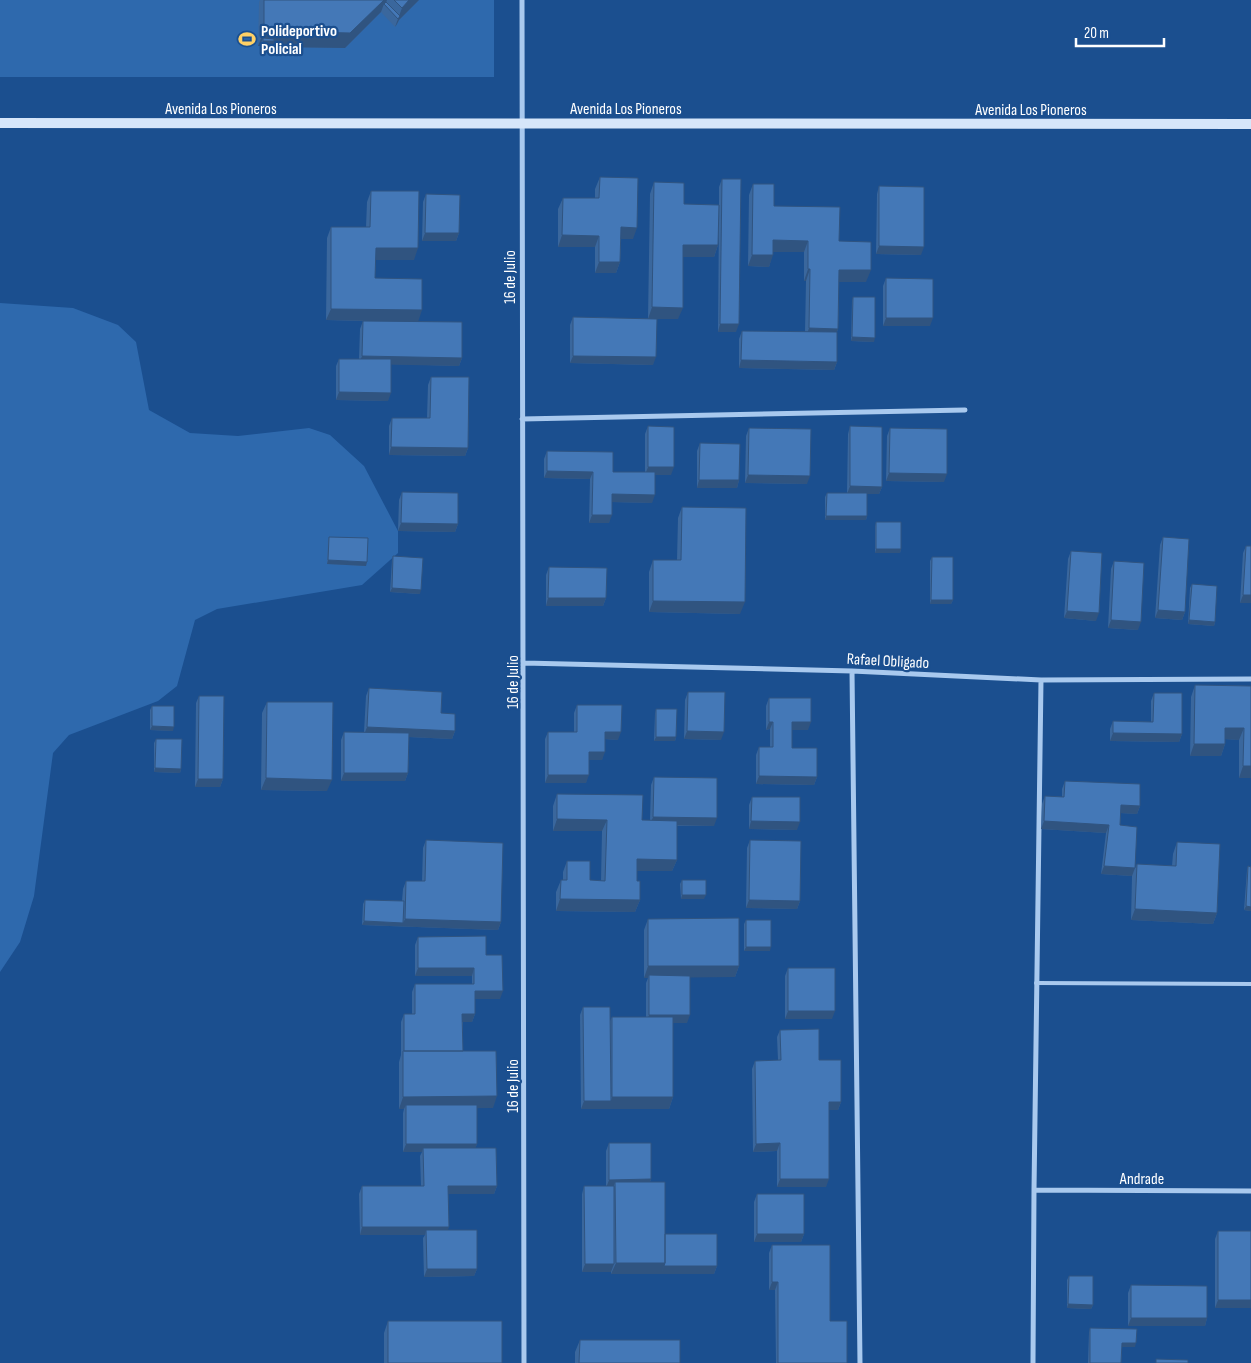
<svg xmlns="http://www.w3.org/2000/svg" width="1251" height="1363" viewBox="0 0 1251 1363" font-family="'Sofia Sans Condensed',sans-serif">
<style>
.green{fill:#2e69ad}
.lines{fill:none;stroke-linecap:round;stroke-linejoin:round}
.service{stroke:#a9c9ee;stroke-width:4}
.minor{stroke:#a9c9ee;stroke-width:5}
.secondary{stroke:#d6e6fa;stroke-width:10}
.wall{fill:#3a679d}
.shaded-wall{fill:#305480}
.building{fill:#4478b7;stroke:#305480}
.labels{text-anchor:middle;stroke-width:4.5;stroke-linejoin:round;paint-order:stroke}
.poi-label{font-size:16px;font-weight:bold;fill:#fff;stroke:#1b4f8f;text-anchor:start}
.street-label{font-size:16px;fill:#fff;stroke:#1b4f8f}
</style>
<rect width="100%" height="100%" fill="#1b4f8f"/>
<path class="green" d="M0,0H494V77H0Z
M0,303L73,308L118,325L136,342L149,410L190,433L238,436L309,428L330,435L364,466L398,531V553L362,585L217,609L195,620L177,686L158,701L69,735L53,753L34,896L20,942L0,972Z"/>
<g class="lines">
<path class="service" d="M1036,983L1251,984"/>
<path class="minor" d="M522,0L524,1363
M522,419L965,410
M524,663L852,671L1041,680L1251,679
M852,671L860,1363
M1034,1190L1251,1191
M1033,1363L1034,1190L1041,680"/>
<path class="secondary" d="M0,123L1251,124"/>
</g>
<path class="wall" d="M260,0H419L399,20L397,24L395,27L381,12L345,48L272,47L271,49H260V46H258L259,2Z
M600,177L633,239H621L620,262L616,273H595V247H558V209L563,198H595V189Z
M722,179L736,332H718L719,214L718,245L714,257H683L678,319H657L653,365L570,363V325L573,317L648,319L650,194L654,182L684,204L719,205V187Z
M753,184L774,206L839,241L866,282H839L838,329L837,332V362L834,370L739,368V339L742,331L805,332L806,281H804V252H773L769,267L748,266L749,195Z
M879,186L921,255L876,254L877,194Z
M371,191L414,260H375V278L418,322L462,358L459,366L391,364L388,401L336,400V366L339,359H359L360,329L363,321L326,320L327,238L331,227H366L367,202Z
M426,194L459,233L456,241H422L423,202Z
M886,278L930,326H883V286Z
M853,297L874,342L851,341L852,301Z
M431,377L468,448L465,456L389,455V426L392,418H427L428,385Z
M648,426L671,475H655L652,503L612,502L609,523H589L590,479L544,478V459L547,451L613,472H645V434Z
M850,426L882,487L879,494H867V516L866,520H825V497L827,493H847L848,434Z
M749,428L807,484L745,483L746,436Z
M890,428L944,482L886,481L887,436Z
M700,443L739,480L737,488H697V451Z
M402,492L458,524L455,532L398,531L399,500Z
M682,507L740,614L649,612V572L653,560H677L678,518Z
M876,522L901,549L900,553H875V526Z
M329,537L366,566L327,564L328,541Z
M1163,537L1185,612L1182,620L1155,618L1160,545Z
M1246,546H1251V603H1240L1243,553Z
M1071,551L1096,621L1064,618L1068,559Z
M393,556L420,594L390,592L392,560Z
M932,557L953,600L951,604H930V561Z
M1114,561L1138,630L1108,628L1111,569Z
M549,567L606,598L603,606H546V575Z
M1192,584L1215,622L1214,626L1188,624L1190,588Z
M1195,685L1251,686V778H1239V740L1225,739V744L1221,756H1190L1191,697Z
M369,688L441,713L455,731L452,739L409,737L408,773L405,781H341V740L344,732H364L366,696Z
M688,692L721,740L684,739L685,700Z
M1154,693L1182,734L1179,742L1110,741V729L1113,721L1151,722V701Z
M199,696L223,779L220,787H195L196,703Z
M769,698L808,730H792V748L817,777L814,785L756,784V755L759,747H770V729L766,730V706Z
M267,702L327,791L261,790L262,713Z
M577,705L618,740L605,739L602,760H589L586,783H545V739L548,732H574V713Z
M152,706L173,731L150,730V710Z
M656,709L676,737L675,741H654L655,713Z
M156,739L181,769L180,773L154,772V743Z
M654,777L714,826H677V860L672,871H637V881L640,900L635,912L556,911V892L561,880H563V872L567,861L590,880L601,881L602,831H553V806L557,794L642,820H650L651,785Z
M1065,781L1140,806L1137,814L1121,813L1120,825L1135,868L1137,864L1172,866L1173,854L1177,842L1217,913L1213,924L1131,920L1132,876L1101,874L1106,833L1041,829L1042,804L1045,796L1062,797V789Z
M752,797L797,830L749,829V805Z
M426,840L501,922L498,930L362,925L363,904L365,900L402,901L403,889L406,881H422L423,848Z
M750,840L800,901L797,909L746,908L747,848Z
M1248,866L1251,867V911L1244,910L1247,870Z
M682,880L704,899H681L680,884Z
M648,919L739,966L735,977H690L687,1023H673V1097L669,1109H581L580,1015L583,1007L610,1021L612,1017H646V983L648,978H644V930Z
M746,920L770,951H744V924Z
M418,937L486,955L500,999H475V1014L472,1022H463V1051L493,1108H477V1144L475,1148L497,1186L494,1194H448L449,1227L447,1230L477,1269L474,1276L424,1277L423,1238L425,1235H360L359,1194L362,1186H421L420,1156L422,1152H403V1113L404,1109H399V1062L401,1055V1022L404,1014H412V992L415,984H472V976H415V945Z
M788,968L832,1019H785V976Z
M780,1030L819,1060L841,1102L838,1110H829L826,1187H777V1151L753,1152L752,1069L755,1061L778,1060L777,1037Z
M609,1143L651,1179L650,1182L665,1234L717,1266L714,1274H611V1272H582V1194L584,1186H606V1151Z
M757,1194L804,1234L801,1242H754V1202Z
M1218,1231H1251V1308H1215V1239Z
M772,1245L830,1321L847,1363H776L775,1290H769V1253Z
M1069,1276L1093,1305L1091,1309L1067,1308V1280Z
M1131,1285L1207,1318L1205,1326H1128V1293Z
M388,1321L502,1363H384V1333Z
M1090,1328L1135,1347H1122L1121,1363H1088L1089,1332Z
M580,1340L680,1363H575V1352Z"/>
<path class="shaded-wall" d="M384,0H387L385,5L384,4L381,12L345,48L272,47L271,49H260L263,41V38L260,46H258L264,31Z
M409,0H419L399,20L397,24L395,27L402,8Z
M621,227L637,228L633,239H616Z
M425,233H459L456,241H422Z
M562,235L599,236L595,247H558Z
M773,240L808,241L804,252H769Z
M683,245H718L714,257H679Z
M879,246L924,247L921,255L876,254Z
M376,248H418L414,260H371Z
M752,255H773L769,267L748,266Z
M599,262H620L616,273H595Z
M808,269H810L806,281H804Z
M839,270H871L866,282H835Z
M652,307L683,308L678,319H648Z
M331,309L422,310L418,322L326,320Z
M886,318H933L930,326H883Z
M720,324H739L736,332H718Z
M809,328L838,329L834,340H805Z
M852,337L875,338L874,342L851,341Z
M362,356L462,358L459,366L359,364Z
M573,356L656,357L653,365L570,363Z
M741,360L837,362L834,370L739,368Z
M339,392L391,393L388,401L336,400Z
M391,447L468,448L465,456L389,455Z
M648,467H674L671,475H645Z
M547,471L593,472L590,479L544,478Z
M889,473L947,474L944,482L886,481Z
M748,475L810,476L807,484L745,483Z
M699,480H739L737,488H697Z
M850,486L882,487L879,494H847Z
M612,494L655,495L652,503L609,502Z
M592,515H612L609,523H589Z
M826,516H867L866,520H825Z
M401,523L458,524L455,532L398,531Z
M876,549H901L900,553H875Z
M328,560L367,562L366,566L327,564Z
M392,588L421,590L420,594L390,592Z
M1243,595H1251V603H1240Z
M548,598H606L603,606H546Z
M931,600H953L951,604H930Z
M653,601L745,602L740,614L649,612Z
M1158,610L1185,612L1182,620L1155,618Z
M1067,611L1099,613L1096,621L1064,618Z
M1111,620L1141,622L1138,630L1108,628Z
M1189,620L1215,622L1214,626L1188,624Z
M769,722H773L770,729L766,730Z
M792,722H811L808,730H789Z
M152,726L174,727L173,731L150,730Z
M367,727L455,731L452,739L364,735Z
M1225,728H1244L1239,740L1221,739Z
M687,731L724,732L721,740L684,739Z
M605,732H621L618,740L602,739Z
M1113,733L1182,734L1179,742L1110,741Z
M656,737H676L675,741H654Z
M1194,744H1225L1221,756H1190Z
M589,752H605L602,760H586Z
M1243,766H1251V778H1239Z
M155,768L181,769L180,773L154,772Z
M344,773H408L405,781H341Z
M548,775H589L586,783H545Z
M759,776L817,777L814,785L756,784Z
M266,778L332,780L327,791L261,790Z
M198,779H223L220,787H195Z
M1121,805L1140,806L1137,814L1118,813Z
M653,817L717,818L714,826L650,825Z
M557,819L607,820L602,831H553Z
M751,821L800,822L797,830L749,829Z
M1044,821L1109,825L1106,833L1041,829Z
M637,859L677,860L672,871H632Z
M1104,866L1135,868L1132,876L1101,874Z
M682,895H706L704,899H681Z
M560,899L640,900L635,912L556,911Z
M749,900L800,901L797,909L746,908Z
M1246,906L1251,907V911L1244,910Z
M1135,909L1217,913L1213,924L1131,920Z
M405,919L501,922L498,930L362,925L364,921L403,923Z
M746,947H771L770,951H744Z
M648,966H739L735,977L649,978V975L648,978H644Z
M418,968H474L472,976H415Z
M475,991H503L500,999H472Z
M788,1011H835L832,1019H785Z
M462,1014H475L472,1022H460Z
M649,1015H690L687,1023H646Z
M497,1096L493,1108L406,1109V1105L404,1109H399L403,1097Z
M612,1097H673L669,1109H581L584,1101H611Z
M829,1102H841L838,1110H826Z
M780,1143L777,1151L753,1152L756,1144Z
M406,1144H477L474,1152L423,1148L422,1152H403Z
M651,1179L648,1187L615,1182L613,1188H606L609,1180Z
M780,1179H829L826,1187H777Z
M448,1186H497L494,1194H446Z
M362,1227H449L446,1235L426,1230L425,1235H360Z
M757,1234H804L801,1242H754Z
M616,1263H665L661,1274H611Z
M585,1264H614L611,1272H582Z
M664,1266H717L714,1274H661Z
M427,1269H477L474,1276L424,1277Z
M772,1282H778L775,1290H769Z
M1218,1300H1251V1308H1215Z
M1068,1304L1093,1305L1091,1309L1067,1308Z
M1131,1318H1207L1205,1326H1128Z
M1122,1343H1136L1135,1347H1120Z"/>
<path class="building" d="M264,0H384L350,33L264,31Z
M394,0H409L402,8Z
M386,2L400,16L398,19L384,4Z
M263,38L274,39V41H263Z
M600,177L638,178L637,228L621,227L620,262H599V236L562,235L563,198H599Z
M722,179H741L739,324H720Z
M654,182L684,183V204L719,205L718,245H683V308L652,307Z
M753,184H774V206L840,207L839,241L871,242V270H839L838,329L809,328L810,269H808V241L773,240V255H752Z
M879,186L924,187V247L879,246Z
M371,191H419L418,248H376L375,278L422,279V310L331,309V227H370Z
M426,194L460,195L459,233H425Z
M886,278L933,279V318H886Z
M853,297H875V338L852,337Z
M573,317L657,319L656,357L573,356Z
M363,321L462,322V358L362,356Z
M742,331L837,332V362L741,360Z
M339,359H391V393L339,392Z
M431,377H469L468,448L391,447L392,418H430Z
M648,426L674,427V467H648Z
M850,426L882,427V487L850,486Z
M749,428L811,429L810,476L748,475Z
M890,428L947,429V474L889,473Z
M700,443L740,444L739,480H699Z
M547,451L613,452V472H655V495L612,494V515H592L593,472L547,471Z
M402,492L458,493V524L401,523Z
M827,493H867V516H826Z
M682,507L746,508L745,602L653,601V560H681Z
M876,522H901V549H876Z
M329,537L368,538L367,562L328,560Z
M1163,537L1189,539L1185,612L1158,610Z
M1246,546H1251V595H1243Z
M1071,551L1102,553L1099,613L1067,611Z
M393,556L423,558L421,590L392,588Z
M932,557H953V600H931Z
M1114,561L1144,563L1141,622L1111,620Z
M549,567L607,568L606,598H548Z
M1192,584L1217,586L1215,622L1189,620Z
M1195,685L1251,686V766H1243L1244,728H1225V744H1194Z
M369,688L442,692L441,713L455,714V731L367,727Z
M688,692H725L724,732L687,731Z
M1154,693H1182V734L1113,733V721L1153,722Z
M199,696H224L223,779H198Z
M769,698H811V722H792V748H817V777L759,776V747H773V722H769Z
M267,702H333L332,780L266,778Z
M577,705H622L621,732H605V752H589V775H548V732H577Z
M152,706H174V727L152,726Z
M656,709H677L676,737H656Z
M344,732L409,733L408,773H344Z
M156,739H182L181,769L155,768Z
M654,777L717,778V818L653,817Z
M1065,781L1140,784V806L1121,805L1120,825L1137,827L1135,868L1104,866L1109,825L1044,821L1045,796L1064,797Z
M557,794L643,795L642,820L677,821V860L637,859V881H640V900L560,899L561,880H567V861H590V880L605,881L607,820L557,819Z
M752,797H800V822L751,821Z
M426,840L503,843L501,922L405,919L406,881H425Z
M750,840L801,841L800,901L749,900Z
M1177,842L1220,844L1217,913L1135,909L1137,864L1176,866Z
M1248,866L1251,867V907L1246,906Z
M682,880H706V895H682Z
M365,900L404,901L403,923L364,921Z
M739,918V966H648V919Z
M746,920H771V947H746Z
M486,936V955H502L503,991H475V1014H462L463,1051H404V1014H415V984H474V968H418V937Z
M788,968H835V1011H788Z
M649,975L690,976V1015H649Z
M583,1007H610L611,1101H584Z
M612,1017H673V1097H612Z
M819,1029V1060H841V1102H829V1179H780V1143L756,1144L755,1061L781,1060L780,1030Z
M403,1051H496L497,1096L403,1097Z
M406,1105H477V1144H406Z
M609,1143H651V1179L609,1180Z
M423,1148H496L497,1186H448L449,1227H362V1186H424Z
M615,1182H665V1263H616Z
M584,1186H614V1264H585Z
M757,1194H804V1234H757Z
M426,1230H477V1269H427Z
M1218,1231H1251V1300H1218Z
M665,1234H717V1266H664L665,1263Z
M772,1245H830V1321H847V1363H778V1282H772Z
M1069,1276H1093V1305L1068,1304Z
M1131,1285L1207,1286V1318H1131Z
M388,1321H502V1363H388Z
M1090,1328L1137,1329L1136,1343H1122L1121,1363H1090Z
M580,1340H680V1363H579Z
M1156,1359L1188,1360V1363H1156Z"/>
<defs>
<g id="stadium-bare" transform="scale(1.35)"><path d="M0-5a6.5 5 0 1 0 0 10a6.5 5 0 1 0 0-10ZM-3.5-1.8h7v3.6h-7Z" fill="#ffd166" stroke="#1b4f8f" stroke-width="2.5" paint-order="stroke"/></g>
</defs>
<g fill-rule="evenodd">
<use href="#stadium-bare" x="247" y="39"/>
</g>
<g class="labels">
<g class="poi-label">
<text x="261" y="36">Polideportivo<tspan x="261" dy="18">Policial</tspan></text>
</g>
<g class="street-label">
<text x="221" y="114">Avenida Los Pioneros</text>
<text x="626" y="114">Avenida Los Pioneros</text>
<text x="1031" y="115">Avenida Los Pioneros</text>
<text transform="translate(509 277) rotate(-90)" y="6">16 de Julio</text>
<text transform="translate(888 660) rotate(3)" y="6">Rafael Obligado</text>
<text transform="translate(512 682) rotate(-90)" y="6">16 de Julio</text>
<text transform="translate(512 1086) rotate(-90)" y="6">16 de Julio</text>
<text x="1142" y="1184">Andrade</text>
</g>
</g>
<path d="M1076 38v8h88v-8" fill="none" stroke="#ffffff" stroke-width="2.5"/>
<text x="1084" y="38" font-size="15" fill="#ffffff" stroke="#1b4f8f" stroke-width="4" paint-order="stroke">20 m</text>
</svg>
